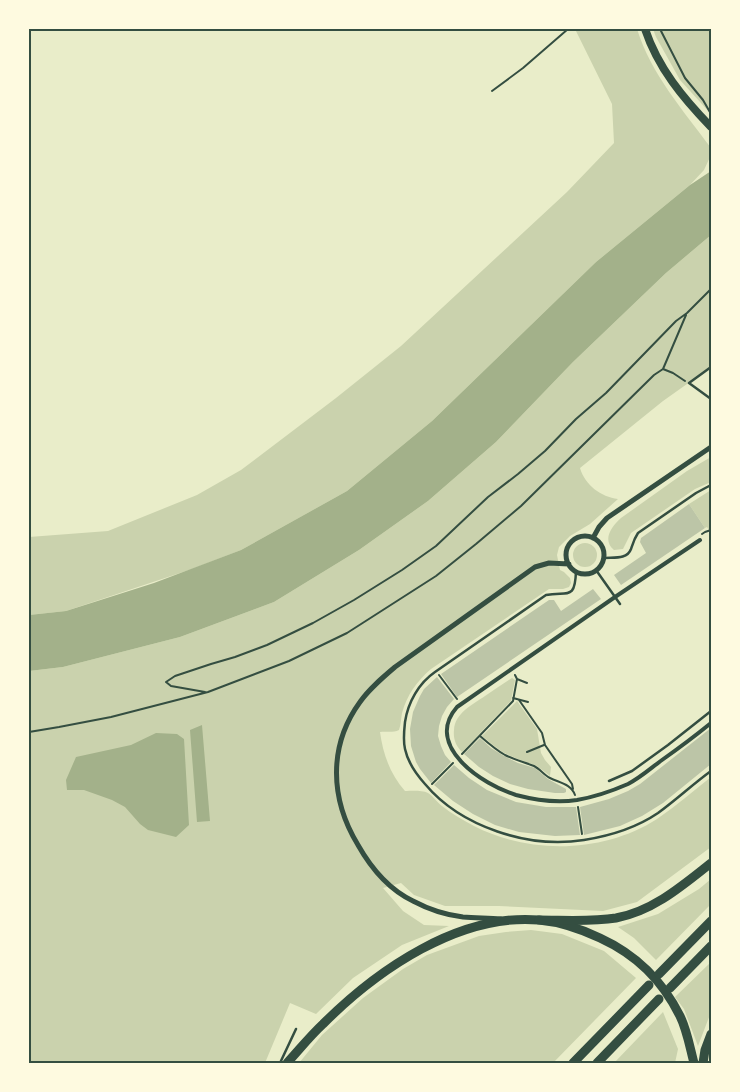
<svg xmlns="http://www.w3.org/2000/svg" width="740" height="1092" viewBox="0 0 740 1092" font-family="Lora,serif">
<style>
.green{fill:#cad2ad}
.water{fill:#a3b18a}
.building{fill:#bcc5a7}
.lines{fill:none;stroke-linecap:round;stroke-linejoin:round}
.path{stroke:#344e41;stroke-width:2}
.service{stroke:#344e41;stroke-width:2.5}
.pedestrian{stroke:#344e41;stroke-width:4}
.minor{stroke:#344e41;stroke-width:5}
.primary{stroke:#344e41;stroke-width:8}
.trunk{stroke:#344e41;stroke-width:9}
.motorway{stroke:#344e41;stroke-width:9}
.neatline{fill:none;stroke:#344e41;stroke-width:2}
</style>
<rect width="100%" height="100%" fill="#e9edc9"/>
<path class="green" d="M575,29H637C651,74 683,110 711,148V155L704,170L690,185L596,262L432,421L347,491L241,550L192,569L66,611L29,615V537L108,531L197,495L241,470L336,398L401,346L567,192L614,143L612,104Z
M653,29H711V114L680,80L656,37Z
M711,235V367L663,401L580,468C585,485 601,497 618,499L590,524L570,536L559,547L557,555L560,570L564,572L570,578L571,583L569,587L563,589H549L431,669C417,681 407,695 402,713C401,719 401,724 399,730C393,733 386,731 380,732C383,754 390,774 405,791C411,791 422,790 428,793C433,796 437,802 442,806C452,814 463,820 474,826C530,855 604,853 657,819C676,806 693,791 711,777V847L637,902L603,911L499,906H445L414,895L401,883L383,888L403,911L424,925L449,926L402,945L353,978L316,1014L290,1003L265,1063H29V671L63,667L180,637L274,602L359,550L428,501L496,442L573,362L666,273Z
M711,457V482L695,489L631,533L623,549L614,550C602,540 611,527 621,518L687,471Z
M711,490V529L709,530L707,527L705,528L689,504Z
M573 555a12 12 0 1 1 24 0a12 12 0 1 1-24 0Z
M512,678L515,680L511,701L509,703L462,752C456,746 453,739 454,730C455,713 472,705 485,696C494,690 503,684 512,678Z
M517,701L537,729L541,753L545,760L551,767L550,776L537,766L518,759L504,753L493,745L482,736Z
M711,879V904L656,960L634,938L618,927L658,914L699,889Z
M531,930L562,934L604,951L636,978L553,1063H299L322,1035L363,998L403,969L427,955L479,936L506,932Z
M711,962V1012L698,1046L684,1009L675,997Z
M663,1012L678,1049L675,1063H614Z"/>
<path class="water" d="M711,171V235L666,273L573,362L496,442L428,501L359,550L274,602L180,637L63,667L29,671V615L66,611L154,583L241,550L347,491L432,421L596,262L690,185Z
M202,725L210,821L197,822L190,730Z
M156,733L177,734L184,739L189,825L176,837L148,830L140,824L125,807L112,800L84,790H67L66,780L76,757L131,745Z"/>
<path class="building" d="M689,504L705,528L621,585L614,575L646,553L640,542L641,538Z
M593,589L601,599L457,697L441,674L549,600H554L561,611Z
M437,677L454,699L447,707L442,716L439,726L438,736L441,746L445,755L451,762L431,783L420,769L416,762L411,746L410,729L413,712L420,696L424,689Z
M711,728V764L663,803L642,816L620,826L584,835L580,807L609,799L628,791L640,784Z
M480,738L491,748L504,756L518,763L535,768L548,779L566,789V792L564,793H555L528,789L510,784L493,776L479,767L464,754Z
M454,765L469,778L487,790L516,802L546,807H576L580,835L555,836L519,832L495,825L473,814L453,801L434,785Z"/>
<g class="lines">
<path class="path" d="M660,29L685,78L703,100L711,114
M492,91L523,68L568,29
M663,369L686,315
M702,534L705,532L711,530
M439,675L457,699
M517,679L527,683
M205,692L171,686L166,682L175,676L211,664L235,657L267,645L313,623L354,600L402,570L436,546L488,497L518,474L545,451L576,419L606,393L676,321L687,313L711,289
M513,698L528,702
M519,700L542,733L545,745L572,784L573,789
M29,732L59,727L111,717L208,692L289,661L347,633L436,576L476,544L521,506L654,375L663,369L673,373L685,381
M480,736C488,743 496,750 505,755C515,760 524,762 534,766C540,769 544,775 550,778C560,783 571,784 575,795
M527,752L544,745
M462,754L513,701L517,679L515,675
M432,784L453,763
M578,807L582,834"/>
<path class="service" d="M711,367L689,383L711,399
M604,558C613,557 627,560 631,549C633,543 634,539 638,533L696,493L711,485
M596,570L620,604
M576,571C575,601 568,591 546,595L435,672C419,683 408,702 405,722C404,731 403,741 405,749C408,763 416,774 425,784C461,827 529,849 584,840C609,836 636,828 658,813C676,800 693,784 711,771
M609,781L632,771L668,745L711,711
M280,1063L296,1029"/>
<path class="pedestrian" d="M700,540L615,597L457,707C423,746 483,785 516,795C535,800 557,803 577,800C594,797 612,791 628,784C640,778 651,768 662,760C679,748 695,736 711,723"/>
<path class="minor" d="M566 555a19 19 0 1 1 38 0a19 19 0 1 1-38 0Z
M593,538L599,527L607,518L711,447
M501,919C488,918 476,918 463,917C446,915 428,909 413,901C388,889 371,868 358,845C330,799 328,746 360,702C369,689 382,678 395,667L535,567L549,563L569,564"/>
<path class="primary" d="M645,29C658,68 683,98 711,127"/>
<path class="trunk" d="M287,1063C299,1050 310,1036 323,1024C377,970 459,913 539,920C561,922 581,929 600,938C637,955 662,980 680,1016C687,1030 690,1048 694,1063"/>
<path class="motorway" d="M539,920C564,920 591,922 616,918C653,911 682,886 711,863
M659,974L711,921
M670,988L711,946
M573,1063L649,985
M597,1063L659,999
M703,1063L705,1050L711,1034"/>
</g>
<rect width="740" height="1092" fill="none" stroke="#fefae0" stroke-width="60"/>
<rect x="30" y="30" width="680" height="1032" class="neatline"/>
</svg>
